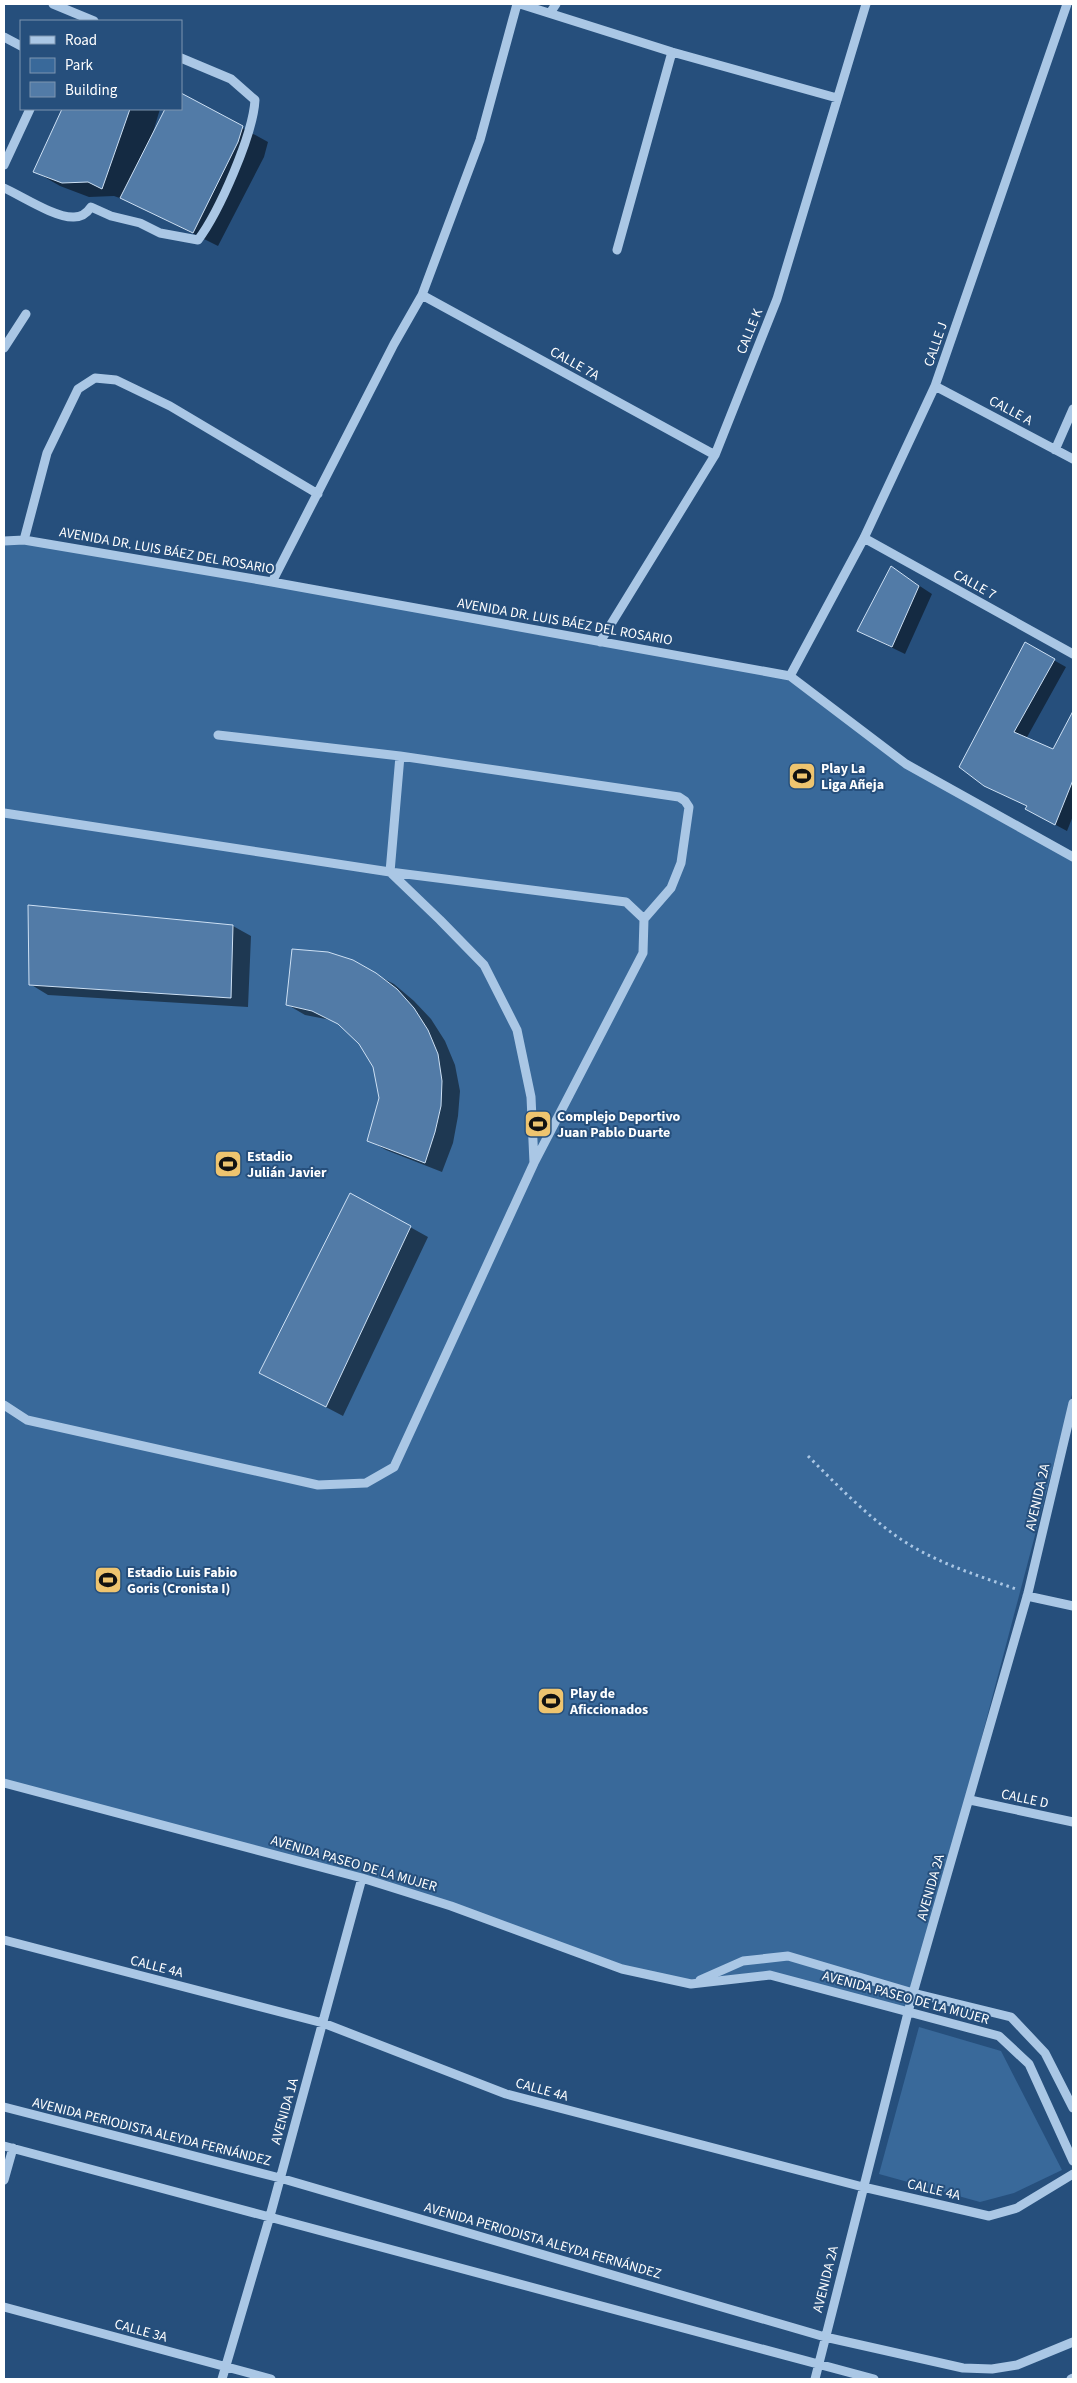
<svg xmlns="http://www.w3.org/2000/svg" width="1077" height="2383" viewBox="0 0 1077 2383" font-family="'Source Sans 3',sans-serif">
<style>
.green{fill:#39699a}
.shadow{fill:#0007}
.building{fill:#527ba7;stroke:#cde0f4}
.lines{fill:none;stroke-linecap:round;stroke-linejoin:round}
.path{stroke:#aac7e5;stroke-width:3;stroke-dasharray:2.5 4;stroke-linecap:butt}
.minor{stroke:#aac7e5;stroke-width:9}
.labels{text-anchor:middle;stroke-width:4;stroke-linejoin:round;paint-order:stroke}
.street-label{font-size:14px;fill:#fff;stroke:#264f7c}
.poi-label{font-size:14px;font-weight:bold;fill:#fff;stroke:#264f7c;text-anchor:start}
</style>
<rect width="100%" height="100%" fill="#264f7c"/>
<path class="green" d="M24,540L790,676L906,764L1073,857V1391L909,2013L770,1975L691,1984L622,1969L451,1906L4,1783V541Z
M919,2027L1001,2051L1062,2170L1014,2193L980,2202L879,2174Z"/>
<path class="shadow" d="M181,94L268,142L264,157L218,246L128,201L114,196L89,197L60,186L34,171L63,109H160L151,139L166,109H181Z
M892,568L932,594L905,654L872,638Z
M1025,644L1066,667L1026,739L1053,750L1073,713V816L1067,831L1039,816L1028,806L998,792Z
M30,906L233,926L251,936L248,1007L48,995L30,984Z
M375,974L394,984L414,1001L431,1019L445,1041L455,1065L460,1091L458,1116L453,1143L442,1172L386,1150L368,1140L380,1098L374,1066L360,1043L341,1025L331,1020L305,1015L288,1005Z
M410,1227L428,1237L343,1416L261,1373Z"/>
<path class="building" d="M181,93L243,126L238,142L193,233L120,198L165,109H181Z
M62,109H130L102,189L88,182L62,183L33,172Z
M891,566L919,586L892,647L857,631Z
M1025,642L1055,659L1014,732L1053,749L1073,711V780L1055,825L1025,809L1027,806L984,786L959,767Z
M28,905L233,925L231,998L29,985Z
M292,949L328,952L353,960L376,973L397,989L414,1008L428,1030L438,1054L442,1081L441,1106L435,1132L425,1163L367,1141L379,1098L373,1067L359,1044L338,1024L312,1011L286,1005Z
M350,1193L411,1226L326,1407L259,1373Z"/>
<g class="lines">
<path class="path" d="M808,1456C837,1485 866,1515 899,1538C934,1562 976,1575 1016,1589"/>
<path class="minor" d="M53,4L94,21
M520,4L672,52L837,98
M550,13L556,4
M4,37L21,46
M4,165L30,109
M4,188C22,196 55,218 74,217C82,217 87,213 91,207L111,216L140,223L160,233L198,240C219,212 253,135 255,100L231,79L181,58
M617,250L672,52
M422,295L715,455
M4,348L26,314
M935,386L1073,459
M1055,450L1073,409
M864,538L1073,654
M24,540L47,453L78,389L95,378L116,380L170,406L318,494
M4,541L24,540L272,582L790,676L906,764L1073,857
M272,582L394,344L422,295L480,140L517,4
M600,642L715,455L777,299L866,4
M790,676L864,538L935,386L1067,4
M400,756L390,872L440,920L484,965L517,1030L531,1097L534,1163
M4,813L390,872L626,902L644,919
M4,1405L27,1420L318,1485L366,1483L394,1467L534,1163L643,953L644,919L671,888L681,863L689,807L685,801L679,797L400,756L218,735
M1027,1596L1073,1606
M4,1783L362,1878L451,1906L622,1969L691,1984L770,1975L999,2036L1029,2064L1073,2161
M970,1800L1073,1822
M4,1940L323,2023L506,2094L863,2187L989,2216L1017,2208L1073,2174
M700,1980L743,1961L788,1956L913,1993L1011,2017L1045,2053L1073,2108
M4,2107L280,2178L825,2337L963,2368L992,2369L1017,2365L1073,2342
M4,2146L874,2379
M4,2180L13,2148
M4,2307L271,2379
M222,2379L270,2216L362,1878
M815,2379L913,1993L1028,1593L1073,1403
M1071,2379L1073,2378"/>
</g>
<defs>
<g id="stadium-square" transform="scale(1.4375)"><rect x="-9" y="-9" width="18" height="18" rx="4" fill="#eec46f" stroke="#264f7c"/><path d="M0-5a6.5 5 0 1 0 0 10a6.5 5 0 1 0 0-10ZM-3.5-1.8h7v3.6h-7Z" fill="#111"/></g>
</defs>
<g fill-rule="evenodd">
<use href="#stadium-square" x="802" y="776"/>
<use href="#stadium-square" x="538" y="1124"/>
<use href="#stadium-square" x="228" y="1164"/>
<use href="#stadium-square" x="108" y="1580"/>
<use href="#stadium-square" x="551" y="1701"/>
</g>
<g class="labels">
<g class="street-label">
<text transform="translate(749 331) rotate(-68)" y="5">CALLE K</text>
<text transform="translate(935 344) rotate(-71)" y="5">CALLE J</text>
<text transform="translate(575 363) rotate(29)" y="5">CALLE 7A</text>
<text transform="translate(1011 410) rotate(28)" y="5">CALLE A</text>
<text transform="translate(167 550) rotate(10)" y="5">AVENIDA DR. LUIS BÁEZ DEL ROSARIO</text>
<text transform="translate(975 584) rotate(29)" y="5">CALLE 7</text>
<text transform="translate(565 621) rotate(10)" y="5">AVENIDA DR. LUIS BÁEZ DEL ROSARIO</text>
<text transform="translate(1037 1497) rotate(-77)" y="5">AVENIDA 2A</text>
<text transform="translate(1025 1798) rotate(12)" y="5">CALLE D</text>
<text transform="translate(354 1863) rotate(16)" y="5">AVENIDA PASEO DE LA MUJER</text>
<text transform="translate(930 1887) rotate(-74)" y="5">AVENIDA 2A</text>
<text transform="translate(157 1966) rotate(14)" y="5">CALLE 4A</text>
<text transform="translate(906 1997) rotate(15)" y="5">AVENIDA PASEO DE LA MUJER</text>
<text transform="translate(542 2089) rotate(15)" y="5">CALLE 4A</text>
<text transform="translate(284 2111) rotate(-74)" y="5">AVENIDA 1A</text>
<text transform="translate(152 2131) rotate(14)" y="5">AVENIDA PERIODISTA ALEYDA FERNÁNDEZ</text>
<text transform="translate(934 2189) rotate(13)" y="5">CALLE 4A</text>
<text transform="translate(543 2240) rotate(16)" y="5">AVENIDA PERIODISTA ALEYDA FERNÁNDEZ</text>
<text transform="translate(825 2279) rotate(-76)" y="5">AVENIDA 2A</text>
<text transform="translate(141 2330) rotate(15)" y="5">CALLE 3A</text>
</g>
<g class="poi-label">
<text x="821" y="773">Play La<tspan x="821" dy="16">Liga Añeja</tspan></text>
<text x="557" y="1121">Complejo Deportivo<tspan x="557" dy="16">Juan Pablo Duarte</tspan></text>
<text x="247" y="1161">Estadio<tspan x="247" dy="16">Julián Javier</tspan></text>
<text x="127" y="1577">Estadio Luis Fabio<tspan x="127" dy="16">Goris (Cronista I)</tspan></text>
<text x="570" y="1698">Play de<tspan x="570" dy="16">Aficcionados</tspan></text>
</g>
</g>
<rect width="1077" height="2383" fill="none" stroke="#ffffff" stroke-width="10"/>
<rect x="20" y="20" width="162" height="90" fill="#264f7c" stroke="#7d95b0"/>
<rect x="30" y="36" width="25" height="8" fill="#aac7e5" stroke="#7d95b0"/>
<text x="65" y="45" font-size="15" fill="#ffffff">Road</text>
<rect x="30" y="58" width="25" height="15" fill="#39699a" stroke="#7d95b0"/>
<text x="65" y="70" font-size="15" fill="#ffffff">Park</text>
<rect x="30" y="82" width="25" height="15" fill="#527ba7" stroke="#7d95b0"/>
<text x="65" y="95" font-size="15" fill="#ffffff">Building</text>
</svg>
